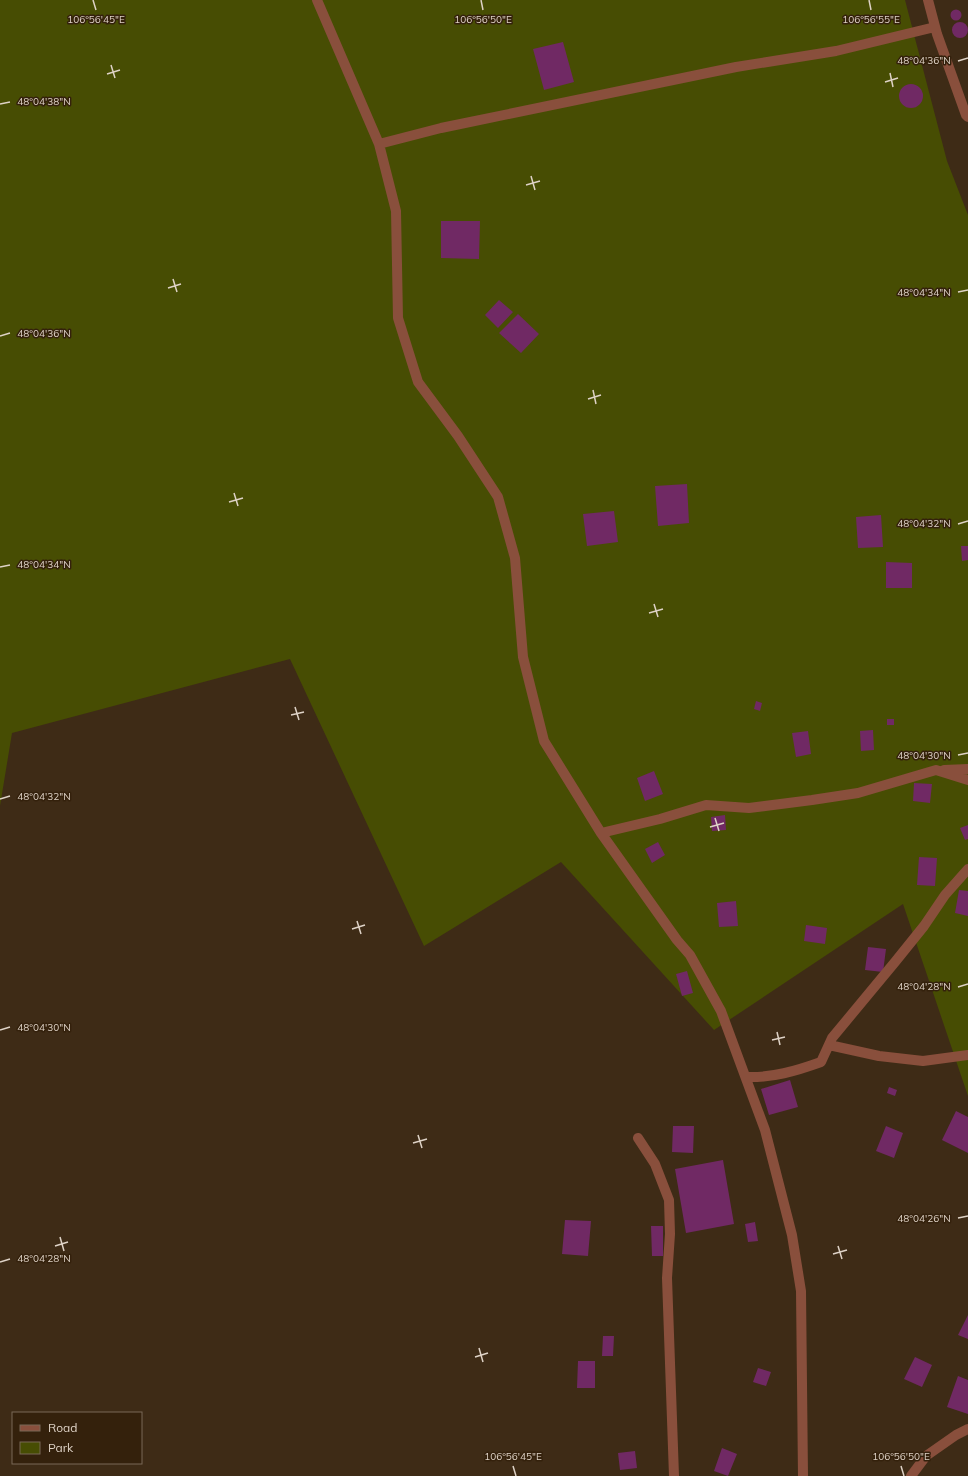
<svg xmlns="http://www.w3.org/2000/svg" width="968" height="1476" viewBox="0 0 968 1476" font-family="Mulish,sans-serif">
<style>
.green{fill:#474d03}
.building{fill:#702964}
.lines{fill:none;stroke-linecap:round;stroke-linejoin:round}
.minor{stroke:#894f3c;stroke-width:10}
.ticks{fill:none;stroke:#ded2c6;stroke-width:1.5}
.ticks-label{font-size:10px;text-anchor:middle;fill:#ded2c6;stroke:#34210c;stroke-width:3;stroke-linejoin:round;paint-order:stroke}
</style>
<rect width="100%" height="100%" fill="#3e2b16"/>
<path class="green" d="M0,0H905L947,161L968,215V1096L903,904L714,1030L561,862L424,946L290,659L12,733L0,806Z"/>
<path class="building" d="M950.5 15a5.5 5.5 0 1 1 11 0a5.5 5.5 0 1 1-11 0Z
M952 30a8 8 0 1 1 16 0a8 8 0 1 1-16 0Z
M563,42L574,82L544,90L533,49Z
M899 96a12 12 0 1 1 24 0a12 12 0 1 1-24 0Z
M441,221H480L479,259L441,258Z
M499,300L513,312L498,328L485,315Z
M518,314L539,334L521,353L499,333Z
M687,484L689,523L658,526L655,486Z
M614,511L618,542L587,546L583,514Z
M881,515L883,547L858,548L856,517Z
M961,546H968V560L962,561Z
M886,562L912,563V588H886Z
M756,701L762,703L760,711L754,709Z
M887,719H894V725H887Z
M873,730L874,750L861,751L860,731Z
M808,731L811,754L796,757L792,733Z
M654,771L663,794L645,801L637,778Z
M914,783L932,784L930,803L913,801Z
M725,815L726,830L712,831L711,817Z
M968,825V839L965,840L960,828Z
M658,842L665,855L652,863L645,849Z
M919,857L937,858L935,886L917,885Z
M959,890L968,891V916L955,913Z
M736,901L738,926L719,927L717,903Z
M806,925L827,928L825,944L804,941Z
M868,947L886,949L883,972L865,970Z
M687,971L693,993L682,996L676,974Z
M790,1080L798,1107L769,1115L761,1089Z
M889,1087L897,1090L895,1096L887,1093Z
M956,1111L968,1117V1153L942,1140Z
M673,1126H694L693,1153L672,1152Z
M886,1126L903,1133L894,1158L876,1151Z
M723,1160L734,1224L686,1233L675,1169Z
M565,1220L591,1221L588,1256L562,1254Z
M755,1222L758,1241L748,1242L745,1224Z
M651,1226H663V1256H652Z
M968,1315V1339L958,1335Z
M603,1336H614L613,1356H602Z
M915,1357L932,1365L922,1387L904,1379Z
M578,1361H595V1388H577Z
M758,1368L771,1372L766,1386L753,1382Z
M958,1376L968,1380V1414L947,1407Z
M722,1448L737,1454L728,1476L714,1471Z
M635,1451L637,1468L620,1470L618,1453Z"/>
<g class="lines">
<path class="minor" d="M317,0L379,144L441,128L736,67L836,51L935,27
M928,0L937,34L966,115L968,117
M379,144L396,211L398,318L418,382L458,436L498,497L515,558L523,657L544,741L601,833L677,940L690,955L721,1011L765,1130L792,1235L801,1291L803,1476
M944,770L968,769
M601,833L660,819L706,805L749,808L812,800L858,793L936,770L968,780
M829,1045L879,1056L923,1061L968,1055
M746,1077C772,1078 796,1071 821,1062L832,1038L895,962L924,926L945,895L968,869
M638,1138L655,1164L669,1200L670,1234L667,1278L674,1476
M911,1476L926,1456L956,1435L968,1429"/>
</g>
<path class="ticks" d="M93,0L96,10M481,0L483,10M869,0L871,10M958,61L968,58M111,65L115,78M890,73L893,87M107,74L120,70M885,82L898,78M0,104L10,102M531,176L535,190M526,185L540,181M173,279L177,292M168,288L181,284M958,292L968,290M0,336L10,333M593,390L596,404M588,399L601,395M234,493L238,506M229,502L243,498M958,524L968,521M0,567L10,565M654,604L658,617M649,613L663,609M295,707L299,720M291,715L304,712M958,755L968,753M0,799L10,796M715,818L719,831M710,827L724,823M357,921L361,934M352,929L365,925M958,987L968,984M0,1030L10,1027M777,1032L780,1045M772,1040L785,1037M418,1135L422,1148M413,1143L427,1139M958,1218L968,1216M60,1237L64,1251M55,1246L68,1242M838,1246L842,1259M833,1254L847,1250M0,1262L10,1259M479,1348L483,1362M475,1357L488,1353M513,1466L516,1476M901,1466L904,1476"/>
<g class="ticks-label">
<text x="96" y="23">106°56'45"E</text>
<text x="483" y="23">106°56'50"E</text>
<text x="871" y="23">106°56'55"E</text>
<text x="924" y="64">48°04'36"N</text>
<text x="44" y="105">48°04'38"N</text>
<text x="924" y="296">48°04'34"N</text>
<text x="44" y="337">48°04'36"N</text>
<text x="924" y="527">48°04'32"N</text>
<text x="44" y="568">48°04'34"N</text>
<text x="924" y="759">48°04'30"N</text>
<text x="44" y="800">48°04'32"N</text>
<text x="924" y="990">48°04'28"N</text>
<text x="44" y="1031">48°04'30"N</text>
<text x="924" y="1222">48°04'26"N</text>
<text x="44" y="1262">48°04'28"N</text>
<text x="513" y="1460">106°56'45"E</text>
<text x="901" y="1460">106°56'50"E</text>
</g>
<rect x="12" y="1412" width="130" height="52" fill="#34210c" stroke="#786856"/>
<rect x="20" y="1425" width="20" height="6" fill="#894f3c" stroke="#786856"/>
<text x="48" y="1432" font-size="12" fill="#ded2c6">Road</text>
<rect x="20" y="1442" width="20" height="12" fill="#474d03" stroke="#786856"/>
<text x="48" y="1452" font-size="12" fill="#ded2c6">Park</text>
</svg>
